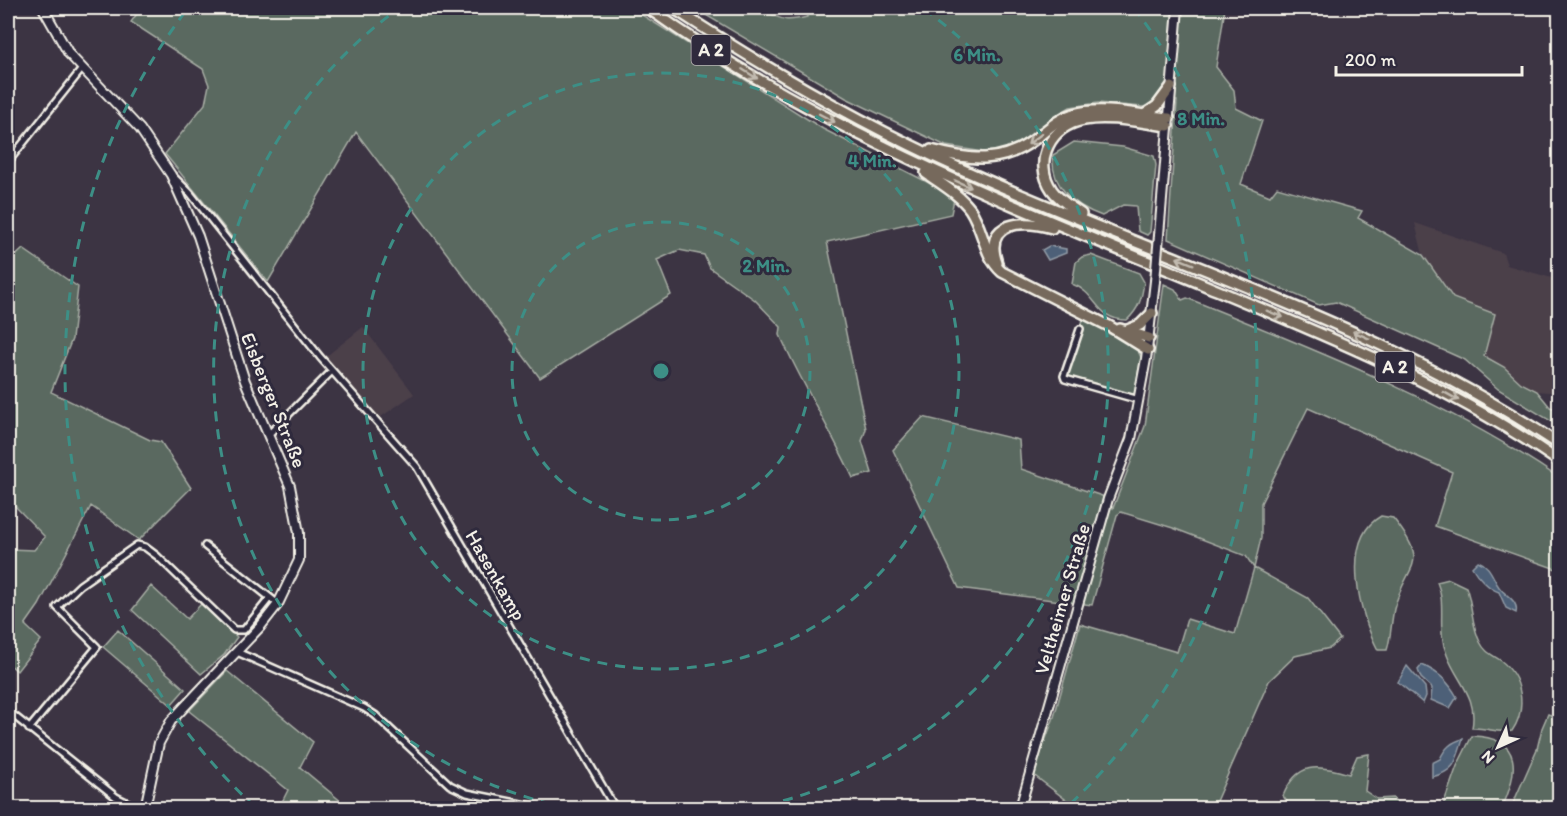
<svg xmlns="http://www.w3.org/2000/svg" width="1567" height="816" viewBox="0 0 1567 816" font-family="Itim,sans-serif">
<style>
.built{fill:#4b3f4a}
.green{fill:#5a6960;stroke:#a7ada4;stroke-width:1.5}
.water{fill:#4d6078;stroke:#909aa5;stroke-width:1.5}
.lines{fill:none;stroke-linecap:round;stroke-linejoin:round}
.minor-casing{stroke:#f4f1e8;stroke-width:10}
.secondary-casing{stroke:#f4f1e8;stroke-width:12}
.motorway-casing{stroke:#f4f1e8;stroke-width:14}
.minor{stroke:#2f2a3d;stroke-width:5}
.secondary{stroke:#2f2a3d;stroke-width:8}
.motorway{stroke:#76695c;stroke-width:9}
.secondary-bridge-casing{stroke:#f4f1e8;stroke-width:12;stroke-linecap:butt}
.secondary-bridge{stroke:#2f2a3d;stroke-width:8}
.oneway{stroke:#c2bbb0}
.ring{fill:none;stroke:#3d8f86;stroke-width:3;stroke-dasharray:10 8}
.labels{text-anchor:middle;stroke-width:6;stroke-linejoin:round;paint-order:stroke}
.shield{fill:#2f2a3d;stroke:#b9b5b5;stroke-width:1.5}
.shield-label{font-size:18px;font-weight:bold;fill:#f4f1e8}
.street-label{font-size:20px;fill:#f4f1e8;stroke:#2f2a3d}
.centre{fill:#3d8f86;stroke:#2f2a3d;stroke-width:3}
.ring-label{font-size:18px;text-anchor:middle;font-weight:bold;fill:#3d8f86;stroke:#2f2a3d;stroke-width:6;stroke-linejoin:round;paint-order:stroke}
</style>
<rect width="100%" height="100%" fill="#3c3443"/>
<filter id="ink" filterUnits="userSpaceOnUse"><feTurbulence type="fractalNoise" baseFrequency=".0167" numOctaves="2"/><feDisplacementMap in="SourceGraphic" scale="12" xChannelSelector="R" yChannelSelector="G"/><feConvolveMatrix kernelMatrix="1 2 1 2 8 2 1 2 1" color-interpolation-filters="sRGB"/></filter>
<g filter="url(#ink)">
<path class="built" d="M1415,223L1503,253L1507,265L1559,280V393L1537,391L1521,383L1504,367L1484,356L1495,313L1453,298L1423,255Z
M363,327L414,394L378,419L324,358Z"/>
<path class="green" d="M141,8H631L823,129L933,185L954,199L951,214L827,242L866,429L862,441L872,473L853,478C830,429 802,384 780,335L781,327L755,300L710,268L704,255L679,250L657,260L671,295L540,378L356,132L268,282L165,154L205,104L209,85L203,69L131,22Z
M694,8C706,8 747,4 757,8C780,16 778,24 807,17L806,8H1225L1216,67L1234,90L1236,108L1262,121L1241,184L1270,196L1277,187L1362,211L1358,218L1423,255L1453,298L1495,314L1484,356L1504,367L1521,383L1537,391L1550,407L1559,410V426L1498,389L1465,360L1336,302L1319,305L1168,239L1177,101L1154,100L1150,105L1143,107L1098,103L1070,107L1050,119L1024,142L1002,151L984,152L946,146L846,98Z
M1074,142L1123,147L1154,156L1156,165L1150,232L1147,235L1138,231L1136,206L1123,205L1102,216C1074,206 1050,186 1053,155Z
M23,249L78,287L72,339L51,392L150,440L161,442L191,488L139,540L91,506L39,605L25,625L41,640L17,671L8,663V549L34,550L45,537L12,503L8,484V263Z
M1091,255L1139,273L1144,282C1142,298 1139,309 1127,320C1095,320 1098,293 1072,284L1076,262L1082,257Z
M1164,284L1175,289L1182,300L1187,298C1315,350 1445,400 1559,478V570L1435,526L1452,472L1308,408L1261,503V538L1254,568L1308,598L1340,639L1330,648L1295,656L1269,681L1213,808H1077L1035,776L1034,771L1054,717L1080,624L1177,652L1187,619L1235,634L1254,568L1246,556L1173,528L1121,512L1117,515L1092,605L959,588L893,450L923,417L1019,440L1021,469L1102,496L1113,508L1145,426Z
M1083,319C1098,327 1136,341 1141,357L1134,394L1130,396L1071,379L1068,376Z
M1381,516L1393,518C1432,567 1407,561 1394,609C1391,623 1391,637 1387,650H1378C1360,616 1339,540 1381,516Z
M1449,579L1466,587C1473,605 1471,625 1480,642C1485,652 1491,654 1500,660C1523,677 1527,709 1512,731C1497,734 1486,727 1472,728C1478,696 1457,682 1447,655C1436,629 1447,605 1437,582Z
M151,586L187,619L202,603L237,637L224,655L201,674L132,610Z
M118,630L185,689L171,705L103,647Z
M227,671L313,742L300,767L349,808H279L288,790L189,711Z
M1559,713V808H1511L1537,749L1542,728L1548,714L1556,717Z
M1472,736C1524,737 1518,773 1502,808H1442L1457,766Z
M1369,754L1365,791L1377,799L1393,798L1401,808H1291L1283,796C1297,762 1317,764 1349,774L1357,756Z"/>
<path class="water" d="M1049,246L1066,249V253L1048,260L1042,250Z
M1478,561C1491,566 1492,577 1499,587C1505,596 1519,600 1516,613L1506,608L1499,592C1489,589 1477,576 1472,567Z
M1422,665C1438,672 1448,681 1457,697L1450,708L1431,700L1432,688L1421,678L1418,670Z
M1407,666L1425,687L1426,696L1423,703L1398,682Z
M1463,739C1456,761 1456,771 1432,777V763L1440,759C1445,748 1451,742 1463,739Z"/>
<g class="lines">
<g class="minor-casing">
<path id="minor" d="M8,162L82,69
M173,176L190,193L320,357L417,467L615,808
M1080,329L1064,376L1065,379L1139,400
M268,435L332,371
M205,546L278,604
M237,652L364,708L375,715L450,785L467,793L541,808
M8,711L116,797L138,808
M29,729L97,647L57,607L80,585L137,545L145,547L157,556L234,630H244L269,599"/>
</g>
<g class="secondary-casing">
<path id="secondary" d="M43,8L69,54L140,129L171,175L198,236L245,381L290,486L299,533V560L278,604L260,627L171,721L159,743L145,808
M1159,235L1178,8
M1020,808L1108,499L1131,439L1146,359L1155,281"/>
</g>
<g class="motorway-casing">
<path id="motorway" d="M648,8C817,130 1011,205 1202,284C1325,335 1449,385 1560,462
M673,8C765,68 859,123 959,168C1160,259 1375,321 1560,445
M1144,115L1157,106L1171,87
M931,150C970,160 1001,165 1035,139C1047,130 1057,119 1073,114C1102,106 1139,115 1169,118
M926,173C941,184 959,194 970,209C984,230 983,255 1002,272L1109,326L1148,350
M1081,214C1071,207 1059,200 1052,190C1032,161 1051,125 1084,120C1111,115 1141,123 1168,126
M997,263C982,220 1024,220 1052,228
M1120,329L1149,338
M1125,331L1140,325L1152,313"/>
</g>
<use href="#minor" class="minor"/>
<use href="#secondary" class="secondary"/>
<use href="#motorway" class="motorway"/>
<g class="secondary-bridge-casing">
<path id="secondary-bridge" d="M1155,281L1159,235"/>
</g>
<use href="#secondary-bridge" class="secondary-bridge"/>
</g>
<defs><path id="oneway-shaft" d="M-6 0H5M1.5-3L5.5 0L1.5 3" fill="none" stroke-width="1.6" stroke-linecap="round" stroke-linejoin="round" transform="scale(1.5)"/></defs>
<g class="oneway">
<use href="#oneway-shaft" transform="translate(750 74) rotate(32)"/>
<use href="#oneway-shaft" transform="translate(827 118) rotate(28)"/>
<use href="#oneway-shaft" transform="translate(1035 139) rotate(142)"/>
<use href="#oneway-shaft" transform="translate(963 184) rotate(24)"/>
<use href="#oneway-shaft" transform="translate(1185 261) rotate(-158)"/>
<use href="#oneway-shaft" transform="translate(1275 314) rotate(22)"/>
<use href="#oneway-shaft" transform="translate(1361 335) rotate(-156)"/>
<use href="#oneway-shaft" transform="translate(1451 396) rotate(29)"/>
</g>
</g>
<g class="ring">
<circle cx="661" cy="371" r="149"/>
<circle cx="661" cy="371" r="298"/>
<path d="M568 808A447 447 0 0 1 398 9M924 9A447 447 0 0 1 754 808"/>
<path d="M255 807A596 596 0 0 1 188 8M1134 8A596 596 0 0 1 1067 807"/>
</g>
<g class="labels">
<g class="shield">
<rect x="691.5" y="35" width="39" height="30" rx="4.5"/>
<rect x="1375.5" y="352" width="39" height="30" rx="4.5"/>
</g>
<g class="shield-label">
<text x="711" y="56">A 2</text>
<text x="1395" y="373">A 2</text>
</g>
<g class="street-label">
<text transform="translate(274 400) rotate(68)" y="7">Eisberger Straße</text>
<text transform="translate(496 575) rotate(60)" y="7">Hasenkamp</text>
<text transform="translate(1062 599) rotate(-74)" y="7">Veltheimer Straße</text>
</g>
</g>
<circle cx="661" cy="371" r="9" class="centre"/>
<g class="ring-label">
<text x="977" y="61">6 Min.</text>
<text x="1201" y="125">8 Min.</text>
<text x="872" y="167">4 Min.</text>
<text x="766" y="272">2 Min.</text>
</g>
<rect width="1567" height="816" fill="none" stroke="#2f2a3d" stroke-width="30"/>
<rect x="15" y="15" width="1537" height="786" fill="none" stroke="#f4f1e8" stroke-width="2" filter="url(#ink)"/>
<g transform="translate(1498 747) rotate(225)" stroke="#2f2a3d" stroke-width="4.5" paint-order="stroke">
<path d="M0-4.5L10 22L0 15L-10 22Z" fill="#f4f1e8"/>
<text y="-9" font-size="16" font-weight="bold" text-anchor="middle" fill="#f4f1e8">N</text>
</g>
<path d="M1336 66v9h186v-9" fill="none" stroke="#f4f1e8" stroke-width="3"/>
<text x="1345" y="66" font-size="18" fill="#f4f1e8" stroke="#2f2a3d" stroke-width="4.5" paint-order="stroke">200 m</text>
</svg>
